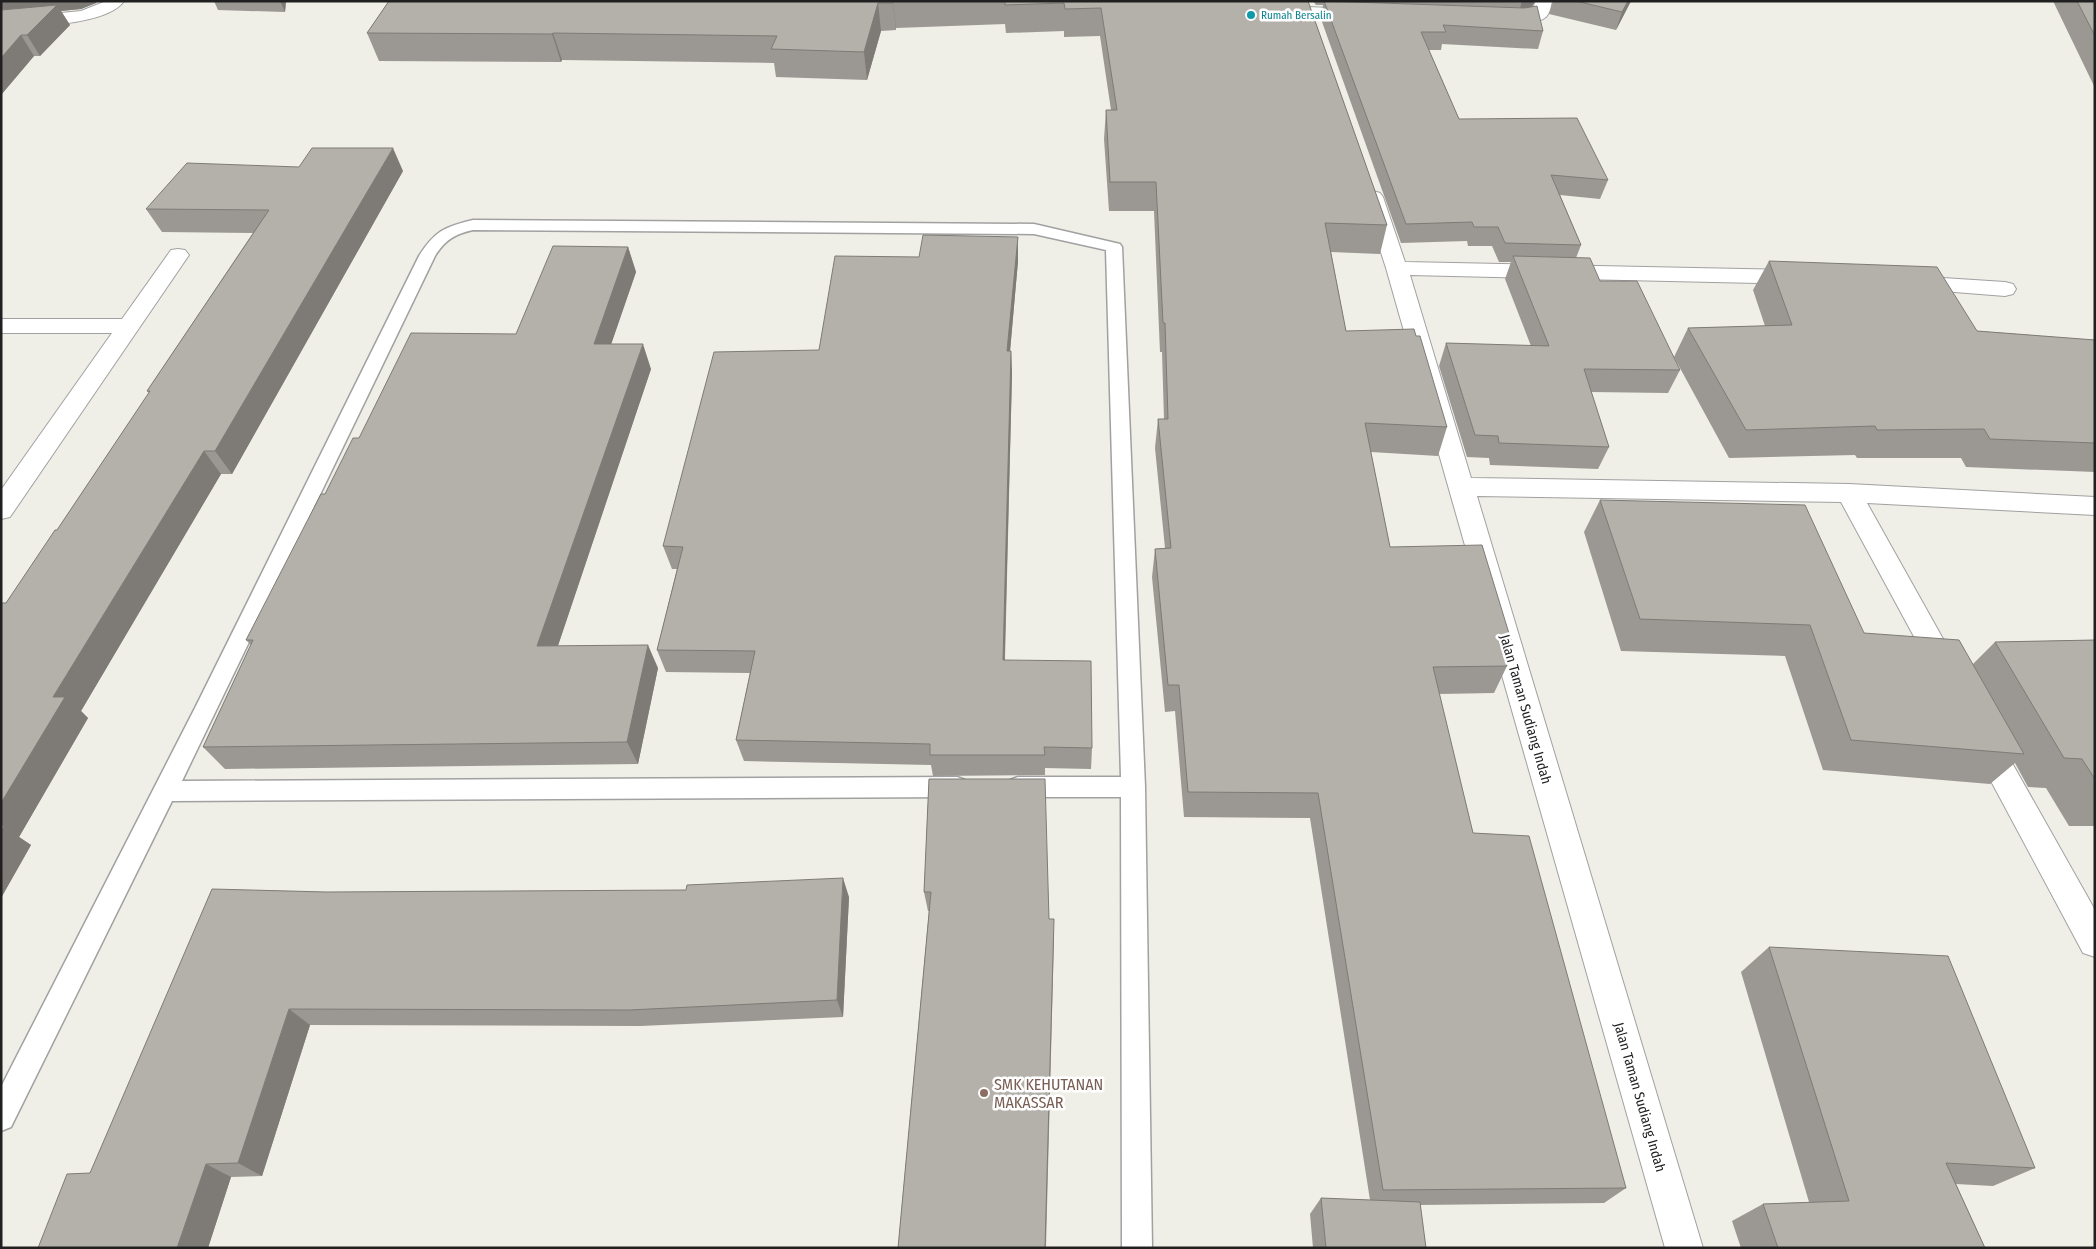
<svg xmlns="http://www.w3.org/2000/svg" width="2096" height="1249" viewBox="0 0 2096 1249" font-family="'Fira Sans Condensed',sans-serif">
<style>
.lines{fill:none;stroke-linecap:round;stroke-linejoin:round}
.lane-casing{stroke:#a1a1a1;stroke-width:3}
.street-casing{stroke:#a1a1a1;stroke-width:2}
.lane{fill:#fff;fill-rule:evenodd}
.street{fill:#fff;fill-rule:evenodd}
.wall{fill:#9b9792}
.shaded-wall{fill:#7e7b77}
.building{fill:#b4b0aa;stroke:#7e7b77}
.culture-dot{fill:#0f9aa8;stroke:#fff;stroke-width:2}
.education-dot{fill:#8d6e63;stroke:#fff;stroke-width:2}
.labels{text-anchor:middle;stroke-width:5;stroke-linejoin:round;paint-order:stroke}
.far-culture-label{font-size:11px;fill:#0d838f;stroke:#fff;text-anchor:start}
.street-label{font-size:14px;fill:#202020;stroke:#fff}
.near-education-label{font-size:16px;fill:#785e54;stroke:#fff;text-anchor:start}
</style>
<rect width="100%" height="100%" fill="#efeee7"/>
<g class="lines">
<g class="lane-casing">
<path id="lane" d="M473,220L1034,224L1120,244L1122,247L1145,787L1152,1248H1122L1121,797H1018L1010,794L1006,787L1010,780L1018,777H1121L1106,250L1034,234L473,230C455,234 445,240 435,256L182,781L957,777L965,780L969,787L965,794L957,797L172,801L11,1127L1,1131V1087L196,706L419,256C435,231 444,227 473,220Z"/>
</g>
<g class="street-casing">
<path id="street" d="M106,1H124C107,26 30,26 1,29V19L81,11Z
M1536,1H1552C1551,6 1550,13 1546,17C1535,26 1510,25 1497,22L1494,18L1497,14L1530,12L1532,10Z
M1307,7L1358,9L1364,10L1366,14L1364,18L1358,19L1301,16L1299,12L1301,8Z
M1373,191L1380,193L1383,197L1405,262L1797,270L1805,272L1808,277L1805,282L1797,284L1410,275L1471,478L1849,484L2095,497V515L1867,503L1961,671L1957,679L1947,682L1937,679L1841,502L1477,496L1703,1248H1665L1386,268L1363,197L1366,193Z
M178,249L185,250L189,255L10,517L1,519V490L112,333H1V319H122L171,250Z
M1912,276L2005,282L2013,284L2016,289L2013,294L2005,296L1904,288L1901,283L1904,278Z
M1984,728L1994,731L2095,910V957L2083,953L1969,740L1974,731Z"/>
</g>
<use href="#lane" class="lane"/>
<use href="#street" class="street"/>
</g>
<path class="wall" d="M1,1H97L96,3L81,9L61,11L70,25L40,56H34L1,95Z
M214,1H286L285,12L218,10Z
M389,1H1308L1387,225L1380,254L1331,252L1346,331L1447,427L1438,456L1371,452L1390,547L1511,640L1504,655L1507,666L1494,693L1439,694L1473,833L1626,1188L1604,1203L1420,1205L1426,1248H1313L1310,1214L1321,1198L1370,1200L1310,818L1184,817L1175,711L1165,712L1152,577L1155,549L1165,548L1155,448L1158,419H1164L1162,352H1160L1154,211H1109L1104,139L1106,110H1111L1100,36L1064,37V31L1006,33L1005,24L896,28V30L881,31L867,80L776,77L774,63L562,60L561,62L379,61L367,33Z
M1313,1H1535L1532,7L1543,31L1538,49L1442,44L1441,50H1429L1459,119L1608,180L1600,199L1560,195L1581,245L1576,258L1600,281L1680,370L1668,393L1591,392L1609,447L1598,469L1490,465L1489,458L1467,457L1439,366L1446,343L1531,346L1505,279L1511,262H1499L1492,246H1468L1467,241L1401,243L1321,19L1323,5H1316Z
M1553,1H1631L1616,30L1549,14Z
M2053,1H2095V88Z
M403,171L232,474H221L81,711L88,718L19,837L31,845L1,898V604L6,603L57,530L149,393L147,391L253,233L162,232L146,209Z
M1018,237V261L1010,351H1011L1012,374L1005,660L1092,748L1091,769L1045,768V775L933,776L931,765L744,761L736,740L750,673L666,672L657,650L677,569H672L663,546L819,350L919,257Z
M628,247L636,272L611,344L651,369L558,646L658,668L638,764L225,769L203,747L251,645L246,640L325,494L359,438L516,334Z
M1769,261L1977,331L2095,340V472L1966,467L1961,458H1857L1855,455L1729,458L1674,357L1688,328L1765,326L1753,290Z
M1600,500L1864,633L1973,664L1995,642L2095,640V826H2069L2046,788L2028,787L2015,763L1990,784L1823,770L1785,656L1621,651L1584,532Z
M929,779L1049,919L1054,937L1046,1248H898L929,911H928L924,892Z
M326,892L849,897L843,1017L640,1026L310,1025L262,1176L231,1177L208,1248H38L90,1173Z
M1769,947L2035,1168L1993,1186L1956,1184L1985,1248H1741L1732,1221L1763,1204L1809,1202L1741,972Z"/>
<path class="shaded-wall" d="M1,1H97L96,3L81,9L61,11L70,25L40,56L27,35L1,18Z
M280,1H286L285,12Z
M893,1L896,28V30L893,3Z
M1522,1H1535L1531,8L1519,12Z
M1628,1H1631L1616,30L1622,12Z
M878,3L881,31L867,80L864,52Z
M553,33L562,60L561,62L552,34Z
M21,35L34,56L1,95V58Z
M393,148L403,171L232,474L215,451Z
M1018,237V261L1008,374L1007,351Z
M628,247L636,272L603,368L594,344Z
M643,344L651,369L550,669L537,646Z
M1011,351L1012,374L1004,682L1003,660Z
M204,451L221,474L81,711L88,718L19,837L31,845L1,898V803L53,697Z
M648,645L658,668L638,764L627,742Z
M843,878L849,897L843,1017L837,1000Z
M289,1009L310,1025L262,1176L238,1163Z
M206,1164L231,1177L208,1248H177Z"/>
<path class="building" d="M389,1H893V3H878L864,52L771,49L777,36L553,33L552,34L367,33Z
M1005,1H1308L1387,225L1325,223L1346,331L1414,329L1416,336H1420L1447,427L1365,423L1390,547L1482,545L1511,640H1500L1507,666L1433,667L1473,833L1529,836L1626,1188L1383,1190L1318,793L1188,792L1179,685H1168L1155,549L1171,548L1158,419H1168L1165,323H1163L1156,182H1110L1106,110H1117L1101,8L1065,9L1064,3L1005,5Z
M1324,1L1524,8L1537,6L1543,31L1443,25L1446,32H1421L1459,119L1577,118L1608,180L1551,175L1581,245L1505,243L1498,227H1474L1472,222L1406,224Z
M1576,1H1628L1622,12Z
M2077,1H2095V36Z
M57,5L27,35H21L1,58V10Z
M312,148H393L215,451H204L53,697H65L1,803V604L3,603H6L55,530H57L150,391H147L269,210L146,209L187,163L299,167Z
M923,235L1018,237L1007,351H1011L1003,660L1091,661L1092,748L1044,747L1045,755H930V744L736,740L755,651L657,650L683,547L663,546L714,352L819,350L835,256L919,257Z
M553,246L628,247L594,344H643L537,646L648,645L627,742L203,747L253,640H246L321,494H325L353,438H359L411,333L516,334Z
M1513,256L1590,258L1600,281H1637L1680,370L1584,369L1609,447L1499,443L1498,436L1475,435L1446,343L1549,346Z
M1769,261L1937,267L1977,331L2095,340V443L1990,439L1984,429L1877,430L1875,426L1746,430L1688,328L1792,325Z
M1600,500L1805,505L1864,633L1959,640L2024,754L1851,740L1810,625L1640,619Z
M2095,640V779L2082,759L2064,758L1995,642Z
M929,779H1045L1049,919H1054L1045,1248H898L931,892H924Z
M1,825L4,826L1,831Z
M843,878L837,1000L629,1010L289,1009L238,1163L206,1164L177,1248H38L67,1174L90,1173L212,889L326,892L686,890L687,885Z
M1769,947L1948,956L2035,1168L1946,1163L1985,1248H1778L1763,1204L1849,1201Z
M1321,1198L1420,1202L1426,1248H1326Z"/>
<circle class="culture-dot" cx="1251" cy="15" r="5"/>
<circle class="education-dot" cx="984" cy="1093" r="5"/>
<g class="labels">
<g class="far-culture-label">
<text x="1261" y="19">Rumah Bersalin</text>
</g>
<g class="street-label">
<text transform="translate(1526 709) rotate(74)" y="5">Jalan Taman Sudiang Indah</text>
<text transform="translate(1640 1097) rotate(74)" y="5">Jalan Taman Sudiang Indah</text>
</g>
<g class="near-education-label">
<text x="994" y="1090">SMK KEHUTANAN<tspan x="994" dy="18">MAKASSAR</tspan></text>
</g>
</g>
<rect width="2096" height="1249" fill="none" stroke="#202020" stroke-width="5"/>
</svg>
